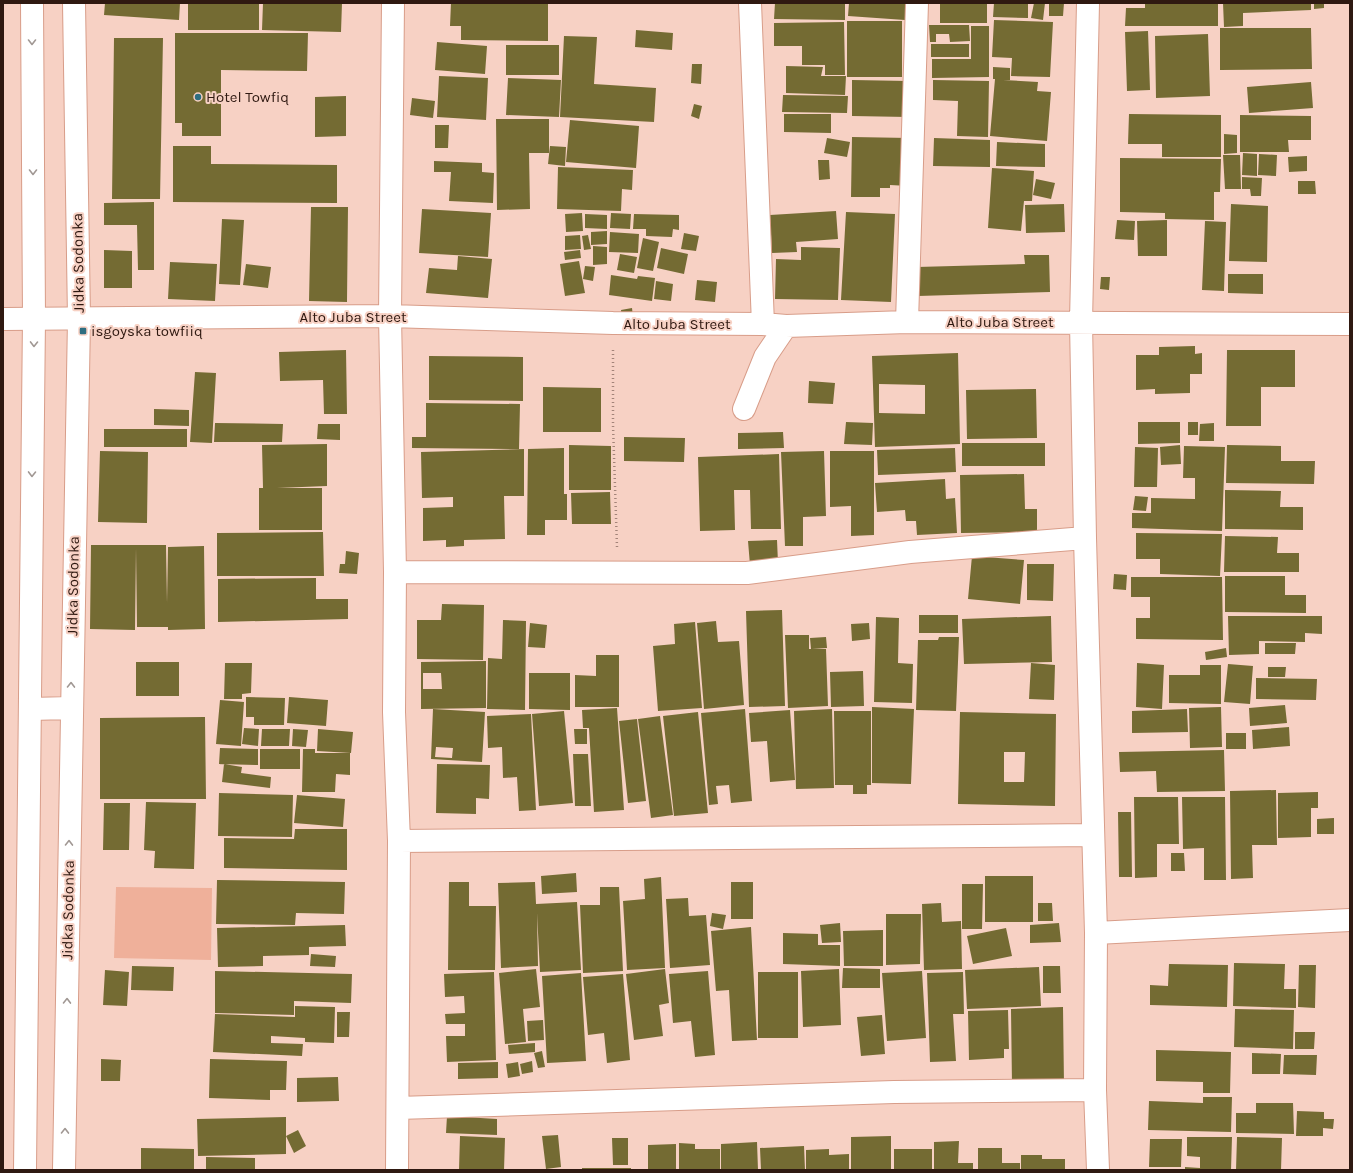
<svg xmlns="http://www.w3.org/2000/svg" width="1353" height="1173" viewBox="0 0 1353 1173" font-family="Karla,sans-serif">
<style>
.green{fill:#efb09a}
.building{fill:#746b33;fill-rule:evenodd}
.lines{fill:none;stroke-linecap:round;stroke-linejoin:round}
.minor-casing{stroke:#d89d89;stroke-width:24}
.major-casing{stroke:#d89d89;stroke-width:24}
.path{stroke:#a38479;stroke-width:2.5;stroke-dasharray:1 3;stroke-linecap:butt}
.minor{stroke:#fff;stroke-width:22}
.major{stroke:#fff;stroke-width:22}
.oneway{stroke:#a19894}
.poi-dot{fill:#2d6e81;stroke:#f7d1c4;stroke-width:1.5}
.labels{text-anchor:middle;stroke-width:4;stroke-linejoin:round;paint-order:stroke}
.poi-label{font-size:15px;fill:#2f1911;stroke:#f7d1c4;text-anchor:start}
.street-label{font-size:15px;fill:#2f1911;stroke:#f7d1c4}
</style>
<rect width="100%" height="100%" fill="#f7d1c4"/>
<path class="green" d="M116,887L212,888L211,960L114,958Z"/>
<path class="building" d="M105,3H180L179,20L104,15Z
M188,3H259V30H188Z
M263,3H342L341,32L262,30Z
M451,3H548V41L461,40V26H450Z
M775,3H845V20L774,19Z
M849,3H906L905,20L848,16Z
M940,3H987V23H940Z
M994,3H1028V18L993,17Z
M1034,3H1045L1043,20L1031,18Z
M1049,3H1064L1063,16H1049Z
M1145,3H1218V26H1125L1126,8H1145Z
M1223,3H1311V10L1243,13V26L1224,27Z
M1314,3H1324V8L1314,9Z
M994,20L1053,22L1050,77L1011,76L1012,58L992,57Z
M847,21H902V77H847Z
M844,22L845,75H825V65H802V46H774V23Z
M929,25H969L970,41L950,42L949,34H936V42H930Z
M971,26H989V77L932,78V59H971Z
M1220,28H1311L1312,69L1220,70Z
M636,30L673,33L672,50L635,47Z
M1148,31L1150,90L1127,91L1125,32Z
M175,33H308L307,71L221,70V136H182V123H175Z
M1208,34L1210,96L1156,98L1155,36Z
M564,36L597,37L594,84L656,88L654,122L560,117Z
M114,38H163L160,199H112Z
M437,42L487,46L485,74L435,70Z
M931,44H969V57H931Z
M506,45H559V75H506Z
M692,64H702L701,84L691,83Z
M786,66L823,67L821,76H846L845,95L786,93Z
M993,67L1010,68V80H1003L1038,82L1037,91L1051,92L1047,141L990,136L995,79H993Z
M439,76L488,78L486,120L437,117Z
M508,78L561,80L559,117L506,115Z
M852,80L908,81V117L852,116Z
M933,80L989,81L988,137L957,136L958,101L933,100Z
M1311,82L1313,108L1249,113L1247,87Z
M783,95L848,96L847,113L782,112Z
M346,96V136L315,137V97Z
M412,98L435,101L433,118L410,115Z
M694,104L702,106L699,119L691,116Z
M784,114H831V133L784,132Z
M1129,114L1221,115V157H1162V144H1128Z
M1240,115L1311,116V140H1288L1289,152H1240Z
M496,119H549V153H529L530,209L497,210Z
M570,120L639,126L636,168L566,162Z
M435,125H449L448,148H435Z
M1224,134L1237,135V153L1224,154Z
M852,137L910,138L909,186L890,185V188H880V197H851Z
M827,138L850,142L847,157L824,153Z
M934,138L990,140V167L933,166Z
M997,142L1045,144V167L996,166Z
M173,146H211V164L337,165V203L173,202Z
M550,146L566,147L565,166L548,164Z
M1243,153L1257,154V176L1242,175Z
M1259,154L1277,155L1276,176L1258,175Z
M1223,155H1240L1241,189H1225Z
M1307,156V171L1289,172L1288,157Z
M1120,158L1221,159L1220,192H1214V220L1165,219V213L1120,212Z
M818,160H829L830,179L819,180Z
M434,161L482,163V172L494,173L493,203L449,201L451,172H434Z
M558,167L633,170L632,190L622,189L621,211L557,209Z
M992,168L1034,171L1032,201H1024L1021,231L988,228Z
M1242,177L1262,178L1261,196H1251L1250,189H1242Z
M1036,179L1055,183L1051,199L1033,195Z
M1298,181H1315L1316,194H1298Z
M154,202V270H138L137,225H104V203Z
M1064,204L1065,232L1026,233L1025,205Z
M1231,204L1268,206L1267,262L1229,261Z
M311,207H348L347,302L309,301Z
M422,209L491,213L488,257L419,253Z
M836,211L838,239L796,242L797,252L772,253L770,215Z
M846,212L895,214L891,302L841,300Z
M582,213L583,231L566,232L565,214Z
M611,213L631,214L630,229L610,228Z
M585,214L607,215V229L585,228Z
M634,214L679,215V230L673,229L672,237L646,236V229H633Z
M222,219L244,220L240,285L219,284Z
M1117,220L1135,221L1134,240L1115,239Z
M1167,220V256H1138L1137,221Z
M1205,221L1226,222L1224,291L1202,290Z
M607,231V244L591,245V232Z
M610,232L639,234L638,253L609,252Z
M684,233L699,236L696,251L681,249Z
M580,235L581,249L565,250V236Z
M588,235L591,249L584,250L582,236Z
M643,238L659,242L653,271L637,268Z
M593,246L607,247V264L593,265Z
M801,247L840,248L838,300L775,299L776,259L801,260Z
M661,248L688,254L684,274L657,268Z
M104,250L132,251V288H104Z
M580,250L581,258L565,260L564,252Z
M620,254L637,257L634,273L617,270Z
M1024,255H1049L1050,292L918,296L917,267L1025,264Z
M458,256L492,259L488,298L426,293L429,268L457,270Z
M579,261L585,293L565,296L560,264Z
M170,262L217,264L215,301L168,299Z
M246,264L271,267L268,288L243,285Z
M585,266L595,267L593,281L583,279Z
M1228,274H1263V294L1228,293Z
M611,275L637,279L638,276L655,278L652,301L609,295Z
M1101,277H1110L1109,290L1100,289Z
M697,280L717,282L715,302L695,300Z
M656,281L673,284L671,301L654,299Z
M632,308L633,317L622,318L621,310Z
M1195,346V354L1202,353V374H1190V393L1155,394V389L1136,390V355H1159V347Z
M346,350L347,414H324L323,380L280,381L279,352Z
M1227,350H1295V387H1261V426H1226Z
M958,353L960,444L875,447L872,356ZM879,384L925,385V414L879,413Z
M429,356L523,357V401L429,400Z
M195,372L216,373L212,443L190,442Z
M809,381L835,383L833,404L808,403Z
M543,387L601,388V432H543Z
M1036,389L1037,438L967,439L966,390Z
M426,403L520,404L519,449L412,448V437H426Z
M154,409L189,410V426L154,425Z
M846,422L873,423L872,445L844,444Z
M1138,422H1180V443L1138,444Z
M1188,422H1198V435H1188Z
M215,423L283,424L282,442H214Z
M1214,423V441H1199L1200,424Z
M318,424H340V440L317,439Z
M104,429H187V447H104Z
M783,432L784,448L738,449V433Z
M624,437L685,438L684,462L624,461Z
M962,443H1045V466H962Z
M327,444V486L277,488H322V530H259V488H263L262,445Z
M569,445L611,446V490H569Z
M1180,445L1181,464L1161,465L1160,447Z
M1227,445L1281,446V461H1315L1314,484L1226,483Z
M1184,446L1225,447L1222,531L1132,528V513H1151V498L1195,499V478H1183Z
M1135,447L1158,448L1157,487H1134Z
M564,448V494H567V520H545V535H527L528,449Z
M955,448L956,472L878,475L877,450Z
M524,449V496H504L505,539L464,540V546L446,547V540L423,541V508L453,507V497L422,498L421,452Z
M100,451L148,452L147,523L98,522Z
M824,451L826,516L803,517V546H785L781,452Z
M830,451H874V535L851,536V506L830,507Z
M779,454L781,529H751L750,490H734L735,530L700,531L698,457Z
M1024,474L1025,509H1037V532L961,533L960,475Z
M945,479L946,499L955,498L957,533L917,535L916,521H906L905,510L877,512L875,483Z
M1225,490L1281,491L1280,507H1303V530L1225,529Z
M610,492L611,524H572L571,493Z
M1135,496L1148,497L1146,511L1133,510Z
M323,532L324,576H217V533Z
M1136,533L1222,534L1220,576L1160,574V559H1136Z
M1225,536L1278,537L1277,553H1299V572H1224Z
M777,540L778,563L750,565L748,541Z
M91,545H166L167,603L168,547L204,546L205,629L168,630V627H137L136,548L135,630L90,629Z
M346,551L359,553L357,574L339,573L340,564H345Z
M972,556L1024,560L1020,604L968,599Z
M1027,564H1054L1053,601L1027,600Z
M1114,574L1127,575L1126,590L1113,589Z
M1225,576H1285V595H1306V613L1225,612Z
M1131,577H1222L1223,640L1136,639V618H1150V597H1131Z
M316,578V599H348V619L218,622V579Z
M442,604L484,605L483,660L417,659V620H441Z
M782,610L785,706L749,707L746,611Z
M919,615H958V633H919Z
M1051,616L1052,662L964,664L962,619Z
M1228,616H1322V634L1305,633V642L1259,641V654L1229,655Z
M876,617L899,618L898,663L913,664L912,703L874,702Z
M503,620L526,621L525,710L487,709L488,658L502,659Z
M716,621L718,642L739,641L744,705L704,709L697,623Z
M695,622L702,708L658,711L653,646L675,644L674,624Z
M530,623L547,625L545,648L528,647Z
M869,623L870,639L852,641L851,624Z
M785,635H809V649H811L810,638L826,637L827,648L812,649H826L828,706L788,708Z
M939,637H959L956,711L916,710L918,640H938Z
M1265,643H1296L1295,654H1265Z
M1226,648L1227,657L1206,660L1205,652Z
M596,655H619V707H575V675L596,676Z
M486,661V708L421,709V662ZM423,673H441L442,689H423Z
M136,662H179V696H136Z
M225,663H252L251,693L242,694V699H224Z
M1031,663L1055,665L1054,700L1029,699Z
M1137,663L1164,665L1162,709L1136,707Z
M1228,664L1253,666L1250,704L1224,702Z
M1200,665H1221V704L1169,703V675H1200Z
M1268,667H1286L1285,677H1268Z
M863,671L864,706L831,707L830,672Z
M529,673H570V710L529,709Z
M1256,678L1317,679L1316,700L1256,699Z
M246,697L285,698L284,725H254V717H246Z
M289,697L328,700L326,726L287,723Z
M220,700L244,702L241,746L216,744Z
M1285,705L1287,723L1250,726L1249,708Z
M872,707L914,709L911,784L872,783Z
M1221,707L1222,747L1190,748L1189,708Z
M617,708L624,810L594,812L589,728H583L582,710Z
M433,709L485,712L482,762L431,759ZM436,747L453,748L452,758L435,757Z
M745,709L752,801L731,803L729,785L716,786L718,804L709,805L701,713Z
M832,709L834,788L796,789L794,711Z
M1187,709L1188,732L1132,733V711Z
M790,710L795,780L770,782L767,741L751,742L749,713Z
M564,711L573,803L539,806L532,714Z
M834,711H871V785H867V794H853V785H835Z
M698,712L708,813L674,816L663,716Z
M960,712L1056,714L1055,806L958,804ZM1004,752H1025L1024,782H1004Z
M531,714L536,810L519,811L517,777L503,778L502,747L488,748L487,716Z
M660,716L673,815L651,818L638,719Z
M205,717L206,799H100V718Z
M637,719L646,801L628,803L619,721Z
M1289,727L1290,746L1253,749L1252,730Z
M244,728L259,729L258,746L242,744Z
M262,729H290L289,746H261Z
M293,729L308,730L306,747L292,746Z
M318,729L353,732L351,753L317,751Z
M574,729H587V744H575Z
M1226,733H1246V749H1226Z
M220,748L258,749V765L219,764Z
M260,749H300V769H260Z
M303,749H315V753H350V775L336,774L335,792H302Z
M1224,750L1225,791L1157,792L1156,771L1120,772L1119,752Z
M573,754H588L591,806H575Z
M224,764L242,767L241,773L271,777L270,788L222,782Z
M437,764L490,765L489,799L476,798V814L436,813Z
M1276,790L1277,845H1252L1253,878L1231,879L1230,791Z
M1318,792V808H1311V837L1278,838V793Z
M219,793L293,795L292,837L218,836Z
M297,795L345,799L343,827L294,823Z
M1134,797H1178L1179,844H1157V877L1135,878Z
M1182,797H1225L1226,880H1204V848L1183,849Z
M146,802L196,803L194,869L154,868L155,851L144,850Z
M104,803H130L129,850H103Z
M1118,812H1131L1132,877H1119Z
M1334,818V834H1317V819Z
M295,829H347V870L224,868V838L294,839Z
M1171,853H1184L1185,871H1171Z
M576,873L577,892L542,894L541,876Z
M985,876H1033V922H985Z
M661,877L665,968L627,970L623,901L645,899L644,879Z
M217,880L345,882L344,914L296,913L295,925L216,924Z
M449,882H469V906H496L495,970H448Z
M535,882L536,904L577,902L581,970L540,972L537,913L538,966L501,968L498,883Z
M731,882H753V919H731Z
M962,884H983L982,929H962Z
M600,887H619L623,971L583,973L580,905H600Z
M688,898L689,916L706,915L710,965L670,968L666,899Z
M941,903L942,922L961,921L962,969L924,970L922,904Z
M1038,903H1052L1053,921H1038Z
M712,913L726,915L723,929L710,926Z
M886,914H921L920,964L886,965Z
M840,923L841,942L822,943L820,925Z
M1059,923L1061,942L1030,943V925Z
M345,925L346,946L309,947V955L263,956V966L218,967L217,928Z
M751,927L757,1040L732,1041L729,990L716,991L711,931Z
M1006,928L1012,956L973,964L967,936Z
M883,930V966H844L843,931Z
M783,933L818,934V945H840V966L783,964Z
M311,954L336,956L335,967L310,966Z
M1234,963L1285,964L1284,989H1296V1008L1233,1006Z
M1169,964L1228,965L1227,1007L1150,1005V985L1168,986Z
M1299,965H1316L1315,1008L1298,1007Z
M132,966L174,967L173,991L131,990Z
M1043,966H1060L1061,993H1043Z
M1039,967L1041,1006L967,1009L965,970Z
M843,968L880,969V988H842Z
M536,969L540,1007L523,1009L526,1042L505,1044L499,973Z
M665,969L669,1003L659,1005L663,1036L634,1040L626,974Z
M839,969L841,1025L803,1027L801,971Z
M105,970L129,972L127,1006L103,1005Z
M215,971L352,974L351,1003L294,1001V1015L215,1013Z
M708,971L715,1055L695,1057L691,1021L673,1023L669,974Z
M922,971L926,1038L887,1041L882,973Z
M494,972L496,1060L447,1062L446,1036H465V1024H446L445,1014L465,1013L464,996L445,997L444,974Z
M758,972H798V1038H758Z
M963,972L964,1014H953L956,1061L930,1062L927,973Z
M581,973L586,1061L547,1063L542,976Z
M623,974L630,1060L607,1063L604,1033L588,1035L583,977Z
M295,1006L335,1007L334,1043L305,1042V1038L271,1036V1043L303,1044L302,1056L213,1052L215,1014L295,1017Z
M1063,1007L1064,1084L1012,1085L1011,1009Z
M1235,1009L1294,1010L1293,1049L1234,1047Z
M1008,1010L1009,1049H1004V1058L969,1060L968,1011Z
M337,1012H350L349,1037H337Z
M882,1015L885,1054L861,1056L857,1017Z
M543,1020L544,1040L528,1041L527,1021Z
M1295,1032H1315L1314,1049H1295Z
M535,1043V1052L509,1054L508,1045Z
M1156,1050L1231,1052L1230,1093H1203V1082L1156,1081Z
M542,1051L545,1067L538,1068L534,1053Z
M1252,1053L1281,1054L1280,1074H1252Z
M1284,1055H1317L1316,1075L1283,1074Z
M101,1059L121,1060L120,1081H101Z
M210,1059L287,1061L286,1090H270V1100L209,1098Z
M532,1061L533,1072L522,1074L520,1064Z
M498,1062V1078L458,1079V1063Z
M518,1062L520,1076L508,1078L506,1064Z
M338,1077L339,1101L297,1102V1078Z
M1203,1097H1232L1231,1132L1148,1130L1149,1101L1203,1103Z
M1256,1103H1293L1294,1134L1236,1133V1113H1256Z
M1297,1111L1324,1112V1119H1334L1333,1129L1323,1128V1136H1296Z
M447,1116L497,1119V1135L446,1133Z
M286,1117V1154L198,1156L197,1119Z
M298,1130L306,1146L294,1153L286,1136Z
M558,1135L561,1167L546,1169L542,1136Z
M460,1136L505,1138L504,1170H459Z
M891,1136V1170H851V1137Z
M1187,1137H1232L1231,1170H1185V1167L1200,1168V1157L1187,1156Z
M1237,1137L1282,1138L1281,1170H1236Z
M612,1138H628V1165H613Z
M1150,1139H1182L1181,1167H1149Z
M959,1141L958,1163H973V1170H934V1142Z
M757,1142L758,1170H721V1144Z
M679,1143L695,1144V1149H720V1170H679Z
M676,1144V1170H648V1145Z
M804,1146L805,1170H761L760,1148Z
M141,1148L194,1149V1170H141Z
M978,1148H1002V1163H1020V1170H978Z
M829,1149V1155L849,1154V1170H806V1150Z
M894,1149H932V1170H894Z
M1021,1155H1042V1159H1065V1170H1021Z
M206,1157L255,1158V1170H206Z
M582,1168H631V1170H582Z"/>
<g class="lines">
<g class="minor-casing">
<path id="minor" d="M393,3L390,316L395,572L394,712L399,841L397,1170
M750,3L763,324
M1088,3L1081,322L1085,538L1096,933L1095,1090L1098,1170
M3,319L390,316L613,323L763,324L786,326L907,322L1350,324
M907,322L917,3
M744,409L765,357L786,326
M395,572L747,573L910,552L1085,538
M399,841L1093,835
M1096,933L1350,920
M398,1108L894,1092L1095,1090"/>
</g>
<g class="major-casing">
<path id="major" d="M30,709L71,708
M25,1170L34,318L32,3
M64,1170L79,319L74,3"/>
</g>
<path class="path" d="M613,350V425L617,547"/>
<use href="#minor" class="minor"/>
<use href="#major" class="major"/>
</g>
<defs><path id="oneway-chevron" d="M-2-3.5L2.5 0L-2 3.5" fill="none" stroke-width="1.6" stroke-linecap="round" stroke-linejoin="round"/></defs>
<g class="oneway">
<use href="#oneway-chevron" transform="translate(32 42) rotate(90)"/>
<use href="#oneway-chevron" transform="translate(33 172) rotate(90)"/>
<use href="#oneway-chevron" transform="translate(34 344) rotate(91)"/>
<use href="#oneway-chevron" transform="translate(32 474) rotate(91)"/>
<use href="#oneway-chevron" transform="translate(71 685) rotate(-89)"/>
<use href="#oneway-chevron" transform="translate(69 843) rotate(-89)"/>
<use href="#oneway-chevron" transform="translate(67 1001) rotate(-89)"/>
<use href="#oneway-chevron" transform="translate(65 1131) rotate(-89)"/>
</g>
<g class="poi-dot">
<circle cx="198" cy="97" r="4"/>
<rect x="79" y="327" width="8" height="8" rx="2"/>
</g>
<g class="labels">
<g class="poi-label">
<text x="206" y="102">Hotel Towfiq</text>
<text x="91" y="336">isgoyska towfiiq</text>
</g>
<g class="street-label">
<text transform="translate(78 263) rotate(-91)" y="5">Jidka Sodonka</text>
<text x="353" y="322">Alto Juba Street</text>
<text x="1000" y="327">Alto Juba Street</text>
<text x="677" y="329">Alto Juba Street</text>
<text transform="translate(73 586) rotate(-89)" y="5">Jidka Sodonka</text>
<text transform="translate(68 910) rotate(-89)" y="5">Jidka Sodonka</text>
</g>
</g>
<rect width="1353" height="1173" fill="none" stroke="#2f1911" stroke-width="8"/>
</svg>
